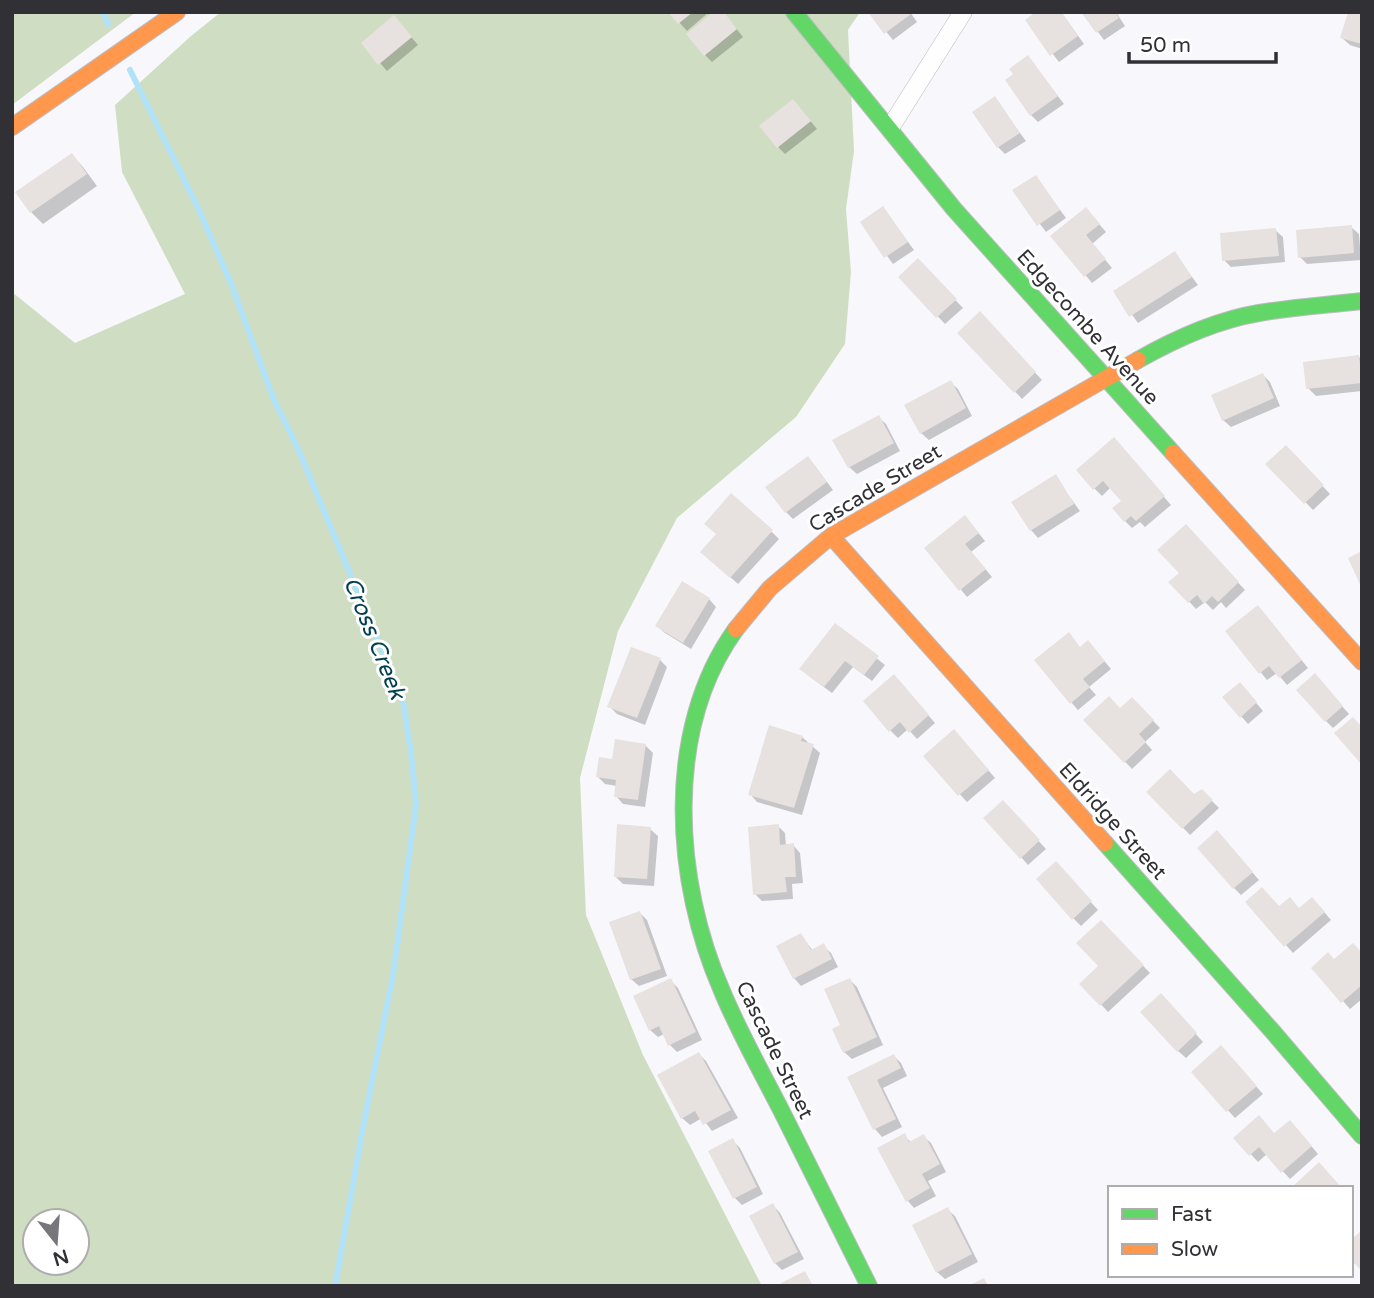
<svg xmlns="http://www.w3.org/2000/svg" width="1374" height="1298" viewBox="0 0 1374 1298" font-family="'Varela Round',sans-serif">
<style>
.forest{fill:#cfdec2;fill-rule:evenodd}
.shadow{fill:#0003}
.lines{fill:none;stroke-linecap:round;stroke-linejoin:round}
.stream{stroke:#b2e2f7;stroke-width:6}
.building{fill:#e7e1df}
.street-casing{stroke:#bcbcc0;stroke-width:19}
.fast-casing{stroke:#bcbcc0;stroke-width:18}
.slow-casing{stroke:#bcbcc0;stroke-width:18}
.street{stroke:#fefeff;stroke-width:18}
.fast{stroke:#63d668;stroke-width:16}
.slow{stroke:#ff974d;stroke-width:16}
.labels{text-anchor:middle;stroke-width:6;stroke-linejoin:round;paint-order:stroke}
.street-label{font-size:21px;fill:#313135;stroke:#fff}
.water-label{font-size:23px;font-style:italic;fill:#003f52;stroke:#fff}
</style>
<rect width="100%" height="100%" fill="#f8f8fc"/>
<path class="forest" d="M12,12H136L12,105Z
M221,12H860L848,30L854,151L846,209L851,272L845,344L796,417L677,518L618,631L580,778L586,915L643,1055L762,1286H12V292L75,343L185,294L122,172L115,105L191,36ZM35,1221H77V1263H35Z"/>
<path class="shadow" d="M670,12H709L687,31Z
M870,12H910L917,22L893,40Z
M1034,12H1061L1084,44L1059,62L1027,21L1036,15Z
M1083,12H1116L1125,26L1104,40Z
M1362,12V49L1350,45L1342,38Z
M727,17L743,37L712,62L705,55Z
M401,25L418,45L387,71L380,63Z
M1028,57L1064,104L1038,122L1031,115L1016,74Z
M995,99L1026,141L1005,154L998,147Z
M800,108L817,129L785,154L778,147Z
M72,155L83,167L97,186L43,224L31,212L18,192Z
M1036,177L1066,218L1046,232L1015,191Z
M883,208L914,250L893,264L862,222Z
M1093,217L1106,232L1092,244L1112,268L1092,283L1053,236Z
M1351,227L1359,234L1361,260L1307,264L1300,257Z
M1275,230L1283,237L1285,262L1231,267L1224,260Z
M1175,254L1198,285L1138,323L1115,291Z
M918,261L963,308L945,324L900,277Z
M980,314L1042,380L1022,399L960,333Z
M1359,357L1362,360V391L1316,396L1308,388Z
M1263,375L1270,382L1280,406L1231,427L1223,420Z
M950,382L958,389L972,416L929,440L921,433Z
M878,417L886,424L900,451L857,474L849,467Z
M1121,447L1171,505L1145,527L1140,522L1132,528L1125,521L1123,501L1111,487L1102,496L1094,488Z
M1286,447L1330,494L1313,510L1268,464Z
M815,466L833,490L793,519L786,512Z
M1055,477L1080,511L1038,538L1031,530Z
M972,525L985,541L971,552L992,577L967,597L927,548Z
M772,532L779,539L738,584L710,559Z
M1193,534L1245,590L1226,608L1221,602L1213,610L1205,602L1196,609L1171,582L1181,573Z
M709,599L716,607L691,649L665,633L657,626Z
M1265,615L1308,668L1287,685L1277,673L1267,680L1227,631Z
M835,625L885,665L872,681L853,667L832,693L809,676Z
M1081,648L1095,650L1111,669L1089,687L1096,695L1078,710L1071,702Z
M660,660L667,667L645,725L617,714L609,706Z
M1322,683L1349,714L1333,728L1326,721Z
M901,684L935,723L917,739L908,729L898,738L890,730Z
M1247,692L1263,711L1248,724L1241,716Z
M1132,699L1160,728L1145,742L1152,750L1132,769L1085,720L1120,710Z
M802,737L820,753L802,815L757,802L750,794Z
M961,739L995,778L967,802L925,756Z
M645,745L653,753L645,807L623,804L616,796L617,786L605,784L598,777L614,761Z
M1202,791L1219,808L1190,835L1149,792L1194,796Z
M1010,810L1046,849L1028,865L1021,857Z
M778,826L785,833L786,846L793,845L800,853L803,883L792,884L793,899L762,901L755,894Z
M650,829L658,836L654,886L623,884L615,876Z
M1224,840L1259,880L1241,895L1234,888Z
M1063,871L1098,910L1081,926L1073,918Z
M1248,902L1299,910L1319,906L1331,920L1293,953Z
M640,913L647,920L667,976L639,986L631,979Z
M1101,922L1150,973L1108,1012L1082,984L1101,966Z
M801,935L813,951L823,946L831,953L838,967L801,986L794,978Z
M1362,954V999L1350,1009L1343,1001Z
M670,980L678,988L702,1040L677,1052L669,1044L664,1034L658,1037L650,1030Z
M850,980L857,987L883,1045L852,1059L844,1052L842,1026Z
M1168,1003L1203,1042L1186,1058L1178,1051Z
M699,1054L706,1061L738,1118L712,1131L702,1118L690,1125L682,1118Z
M1228,1055L1263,1094L1235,1118L1193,1072Z
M894,1056L901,1063L907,1076L883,1088L902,1127L882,1137L875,1129L849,1078Z
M1297,1129L1318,1154L1290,1179L1267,1154L1258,1162L1236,1138L1275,1135Z
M904,1136L911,1142L923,1136L931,1143L946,1172L928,1181L936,1196L914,1208L907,1200Z
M732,1140L740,1148L763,1194L742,1205L735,1198Z
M773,1205L780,1213L804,1259L782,1270L775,1263Z
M947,1209L955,1216L978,1262L945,1279L937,1272Z"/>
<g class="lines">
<path class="stream" d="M103,12L108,24
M130,70L199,210L232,286L274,400L299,451L403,701L411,753L416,804L393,975L363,1127L335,1286"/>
</g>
<path class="building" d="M668,12H693L678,24Z
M713,12H724L737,29L704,56L686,34Z
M868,12H910L911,14L884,34Z
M1032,12H1061L1078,36L1050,56L1025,20L1033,14Z
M1081,12H1115L1119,18L1096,33Z
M1348,12H1362V44L1340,38Z
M394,15L412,37L378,65L361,43Z
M1028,55L1058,96L1030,116L1005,80L1013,74L1009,69Z
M995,96L1020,133L997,148L972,112Z
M793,99L811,121L777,148L759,126Z
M72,153L87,174L30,213L15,192Z
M1036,175L1060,210L1037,226L1012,190Z
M883,206L908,242L884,258L860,222Z
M1086,207L1100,224L1086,235L1106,259L1084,277L1050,236Z
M1352,225L1354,253L1298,258L1296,230Z
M1276,228L1279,256L1222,261L1220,233Z
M1175,251L1192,277L1129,317L1113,291Z
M918,258L957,299L936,318L898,277Z
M980,311L1036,372L1014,393L957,333Z
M1359,355L1362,383L1306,389L1303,362Z
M1263,373L1274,398L1222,421L1211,395Z
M951,380L966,408L920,434L904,405Z
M879,415L894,443L848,468L832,440Z
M1114,437L1165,496L1136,521L1131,516L1124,522L1112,508L1121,501L1103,481L1093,490L1076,470Z
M1286,445L1324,485L1304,504L1265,464Z
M808,456L827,482L785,513L765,487Z
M1056,474L1074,504L1030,531L1011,502Z
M731,493L773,530L730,578L700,552L716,534L704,524Z
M965,515L979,533L965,544L986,569L959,591L924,548Z
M1186,524L1239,582L1218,602L1212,596L1204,604L1197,595L1188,603L1168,582L1179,573L1157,550Z
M1362,551V589L1348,558Z
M682,581L710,598L683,643L655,626Z
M1258,605L1302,660L1279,678L1269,666L1259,674L1225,631Z
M835,623L879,656L864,675L845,661L824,687L799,669Z
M1069,632L1080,647L1088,640L1105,661L1083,679L1090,687L1070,704L1034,660Z
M631,647L661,658L637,718L607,707Z
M1315,673L1343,706L1325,722L1296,690Z
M894,674L929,715L909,733L900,722L889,732L863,701Z
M1240,682L1257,702L1240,718L1222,697Z
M1109,696L1120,708L1132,697L1154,720L1139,734L1146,742L1124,763L1083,720Z
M1353,717L1362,727V765L1334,733Z
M769,725L803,736L801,741L814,744L794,808L748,795Z
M954,729L989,770L958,796L923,756Z
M615,739L646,744L638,800L614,797L616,780L596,777L599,757L612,759Z
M1170,769L1194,794L1202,789L1213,800L1182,829L1146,792Z
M1003,800L1040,840L1020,859L983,818Z
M617,824L651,827L647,879L614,877Z
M779,824L780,845L794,843L796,877H785L787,892L753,895L748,827Z
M1217,830L1253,872L1233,889L1197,848Z
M1056,861L1092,901L1072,920L1036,879Z
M1262,887L1279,906L1290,897L1299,908L1312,897L1325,912L1284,947L1245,902Z
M640,911L661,969L630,980L609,922Z
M1101,920L1144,965L1100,1006L1079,984L1098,966L1076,943Z
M801,933L811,950L824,943L832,959L793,979L776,946Z
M1353,943L1362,953V985L1341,1003L1311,968L1328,952L1334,959Z
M671,978L696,1032L668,1046L659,1026L649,1031L633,996Z
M850,978L877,1037L843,1053L832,1029L840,1025L824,989Z
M1161,993L1197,1033L1177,1052L1140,1012Z
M1221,1045L1257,1086L1226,1112L1191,1072Z
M699,1052L731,1110L703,1125L695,1111L681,1119L657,1075Z
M894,1054L901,1068L877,1080L896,1119L873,1130L847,1077Z
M1259,1115L1274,1133L1290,1120L1312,1146L1281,1173L1259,1147L1249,1156L1233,1138Z
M905,1133L909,1142L924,1134L940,1164L922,1174L930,1188L906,1202L877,1148Z
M733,1138L757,1187L733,1199L708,1151Z
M1319,1162L1342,1188H1291Z
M773,1203L798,1252L774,1264L749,1216Z
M948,1207L972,1254L936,1273L912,1225Z
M1362,1230V1271L1351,1260V1240Z
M805,1271L813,1286H782L781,1283Z
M984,1278L988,1286H968Z"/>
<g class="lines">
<g class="street-casing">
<path id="street" d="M890,128L963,12"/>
</g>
<g class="fast-casing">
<path id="fast" d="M794,12L954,209L1173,453
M1138,360C1175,339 1217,320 1259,313C1293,307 1328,305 1362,301
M736,629C663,730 674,882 722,991C739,1032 761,1071 781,1110C810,1169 840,1227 869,1286
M1105,843L1274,1033L1362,1136"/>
</g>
<g class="slow-casing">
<path id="slow" d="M12,127L177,12
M1173,453L1362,662
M831,536L1105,843
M736,629L770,588L831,536L1138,360"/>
</g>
<use href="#street" class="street"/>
<use href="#fast" class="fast"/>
<use href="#slow" class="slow"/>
</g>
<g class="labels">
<g class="street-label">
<text transform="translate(1088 327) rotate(48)" y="7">Edgecombe Avenue</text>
<text transform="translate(875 488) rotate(-31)" y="7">Cascade Street</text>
<text transform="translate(1113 821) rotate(48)" y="7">Eldridge Street</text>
<text transform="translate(775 1050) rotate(64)" y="7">Cascade Street</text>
</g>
<g class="water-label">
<text transform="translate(375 638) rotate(68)" y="8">Cross Creek</text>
</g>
</g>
<rect width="1374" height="1298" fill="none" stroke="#313135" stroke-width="28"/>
<rect x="1108" y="1186" width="245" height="91" fill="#ffffff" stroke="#adadae" stroke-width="2"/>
<rect x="1122" y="1209" width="35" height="10" fill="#63d668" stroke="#adadae" stroke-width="2"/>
<text x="1171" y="1221" font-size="21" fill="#313135">Fast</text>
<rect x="1122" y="1244" width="35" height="10" fill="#ff974d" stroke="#adadae" stroke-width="2"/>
<text x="1171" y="1256" font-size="21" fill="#313135">Slow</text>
<g transform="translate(56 1242) rotate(163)"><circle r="33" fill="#ffffff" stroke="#adadae" stroke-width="2"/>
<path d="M0-5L12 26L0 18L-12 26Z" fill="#77777b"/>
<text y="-10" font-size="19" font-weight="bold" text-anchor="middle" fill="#313135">N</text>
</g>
<path d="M1129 52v10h147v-10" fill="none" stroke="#313135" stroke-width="3.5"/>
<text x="1140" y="52" font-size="21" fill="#313135" stroke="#ffffff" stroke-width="5" paint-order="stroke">50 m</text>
</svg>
